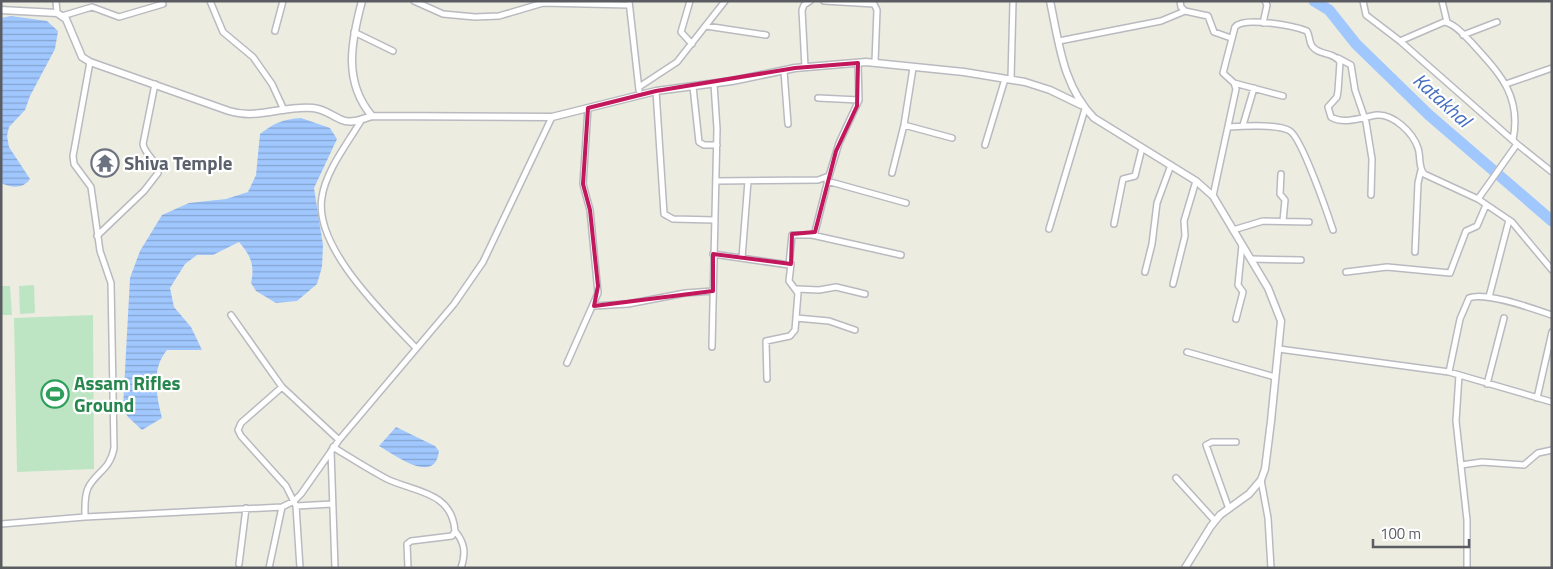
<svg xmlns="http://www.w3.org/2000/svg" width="1553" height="569" viewBox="0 0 1553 569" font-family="'Titillium Web',sans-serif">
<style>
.pitch{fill:#bee5c3}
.water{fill:url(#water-rules)}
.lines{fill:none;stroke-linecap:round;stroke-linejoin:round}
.river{stroke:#a0c7fe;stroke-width:11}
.minor-casing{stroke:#b9bac0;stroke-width:8}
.tertiary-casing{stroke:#b9bac0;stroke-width:9}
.minor{stroke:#fff;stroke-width:5}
.tertiary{stroke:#fff;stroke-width:6}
.marked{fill:none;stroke:#c2185b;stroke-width:4;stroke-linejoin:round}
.labels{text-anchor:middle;stroke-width:4.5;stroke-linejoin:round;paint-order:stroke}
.worship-label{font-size:19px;font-weight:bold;fill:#5b616d;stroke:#fff;text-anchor:start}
.leisure-label{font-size:19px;font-weight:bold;fill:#27864d;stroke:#fff;text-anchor:start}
.water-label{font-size:20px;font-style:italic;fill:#436ec1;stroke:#fff}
</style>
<defs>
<pattern id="water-rules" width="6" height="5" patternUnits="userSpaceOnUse" patternTransform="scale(1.25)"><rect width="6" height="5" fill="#a0c7fe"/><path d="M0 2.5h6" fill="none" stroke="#85a5d1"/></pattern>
</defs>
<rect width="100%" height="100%" fill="#edece1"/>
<path class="pitch" d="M34,285L35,313L20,314L19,286Z
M1,286H10L12,315H1Z
M93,315L94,469L17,472L14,318Z"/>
<path class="water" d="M11,16L47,21L58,31L55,49L30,96L25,110L9,127L7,136L9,147L30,179C23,189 12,188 1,183V18Z
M301,118L330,128L337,139L314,188L323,245L322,267L317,284L297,301L276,303L256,291L251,283C255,265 251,256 239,242L213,255H197L185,264L170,288L174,307L191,327L202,350H167C151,369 156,395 162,418L142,430L128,417L123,408L130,278L140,251L162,215L189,203L226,199L248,192L256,175L260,134C274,123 284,119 301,118Z
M396,427L435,446L439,451C435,486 395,455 379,446Z"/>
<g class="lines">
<path class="river" d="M1314,1L1329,10L1356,44L1429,115L1552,221"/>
<g class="minor-casing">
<path id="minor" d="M56,1L57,13
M210,1L223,32L253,57L272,84L284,110
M414,1L443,14L475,17L499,16L543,3L629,5
M629,1L639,90
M690,1L681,32L692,44
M824,1L874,4L877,10L875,62
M1180,1L1181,7L1185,11L1208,16L1214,32L1231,38
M1363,1L1366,15L1400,41L1517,144
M1442,1L1447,22
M62,16L92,7L119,17L163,4
M1263,23L1267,5L1265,1
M706,26L766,35
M275,31L283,1
M354,32L393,51
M1463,35L1497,22
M1059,41L1161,21L1185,11
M1400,41L1444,22C1454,23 1464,35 1471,42C1499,73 1522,95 1513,140
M1338,58L1351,65L1355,90L1366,122L1372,159L1371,195
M805,67L802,10L804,5L810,1
M784,71L788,124
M1011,79L1013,1
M1234,83L1283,96
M1506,84L1552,68
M639,87L677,62L725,1
M693,87L699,142L704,145H717
M656,91L664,214L673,219L715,220
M818,98L859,100
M362,119C348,143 326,170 322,197C313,247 385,315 416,348
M904,125L952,138
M1243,125L1254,88
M1229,127C1242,126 1279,124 1290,131C1302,139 1327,212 1333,230
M985,145L1005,79
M892,173L904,125L913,68
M1281,174L1280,194L1285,200L1283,221
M716,181L818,180L829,176L839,143L859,100L858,63
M827,181L906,203
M1213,196L1236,89L1234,83L1223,73L1235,27C1244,16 1294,26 1307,31C1310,36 1309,42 1312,46C1319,56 1333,51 1340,62L1338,91L1337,97L1328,107L1331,117C1344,125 1363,117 1377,115C1394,114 1413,133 1418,148C1421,157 1418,167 1424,174L1478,199L1512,222L1552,270
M1478,199L1517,144L1552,172
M1114,224L1123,179L1135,176L1142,148
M1049,229L1085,109
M1233,230L1263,221L1309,222
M812,235L901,255
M97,236L144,191L158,173C159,161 145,156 143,144L155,84
M1415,252L1418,183L1421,170
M713,254L789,265L792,235H812L815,232L829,176
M742,258L748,181
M1251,259L1301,260
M1145,272L1152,244L1157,203L1171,165
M1346,272L1387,267L1450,273L1466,231L1477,226L1486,205
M1173,284L1185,236L1184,221L1196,181
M797,289L819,290L836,287L865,294
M1489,297L1509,220
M594,306L628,304L685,293L713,291
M231,315L282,387L339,440
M796,318L829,321L855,330
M1236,319L1243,292L1238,285L1242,245
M712,347L717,129L714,84
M1279,349L1449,372L1552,402
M1187,352L1275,377
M567,363L598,293L590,210L583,184L588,108
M1449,372L1460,319L1469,298C1485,291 1534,309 1552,315
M1459,375L1456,421L1467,520V568
M767,379L766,341L790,336L795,330L798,293L789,281L791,264
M1487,384L1504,318
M282,387L241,423L238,430L241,436L286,486L296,506L300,568
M1537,398L1552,332
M333,447C351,458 368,469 387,479C414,492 452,491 455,531L452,536L411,541L407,544L408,568
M331,451L335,568
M1461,465L1482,462L1524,465L1538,453L1552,450
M1176,478L1215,521
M1261,480L1268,518L1271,568
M296,506L332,504
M1229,509L1206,445L1212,442H1236
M85,517C85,507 84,497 88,488C96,472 110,470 114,448L111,283L100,251L91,187L74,164L73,156L90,62
M1,524L85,517L282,507L294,501L301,494L339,440L454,304L483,262L552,117
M455,531C465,543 466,553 461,568
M239,564L246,508
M269,568L282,507"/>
</g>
<g class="tertiary-casing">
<path id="tertiary" d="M362,1C351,42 343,82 372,116
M1050,1C1059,43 1063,87 1094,118L1196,181L1213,196L1268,288L1281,321L1271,421L1265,469L1261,480L1249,494L1220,515L1211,526L1185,568
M1,10L57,13L66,19L82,57L90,62L229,111C258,120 284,105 313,108C325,109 332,116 342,120C351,124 363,119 372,116L552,117L656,91L732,81L795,68L866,62L964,72L1025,82L1050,90L1081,105"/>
</g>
<use href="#minor" class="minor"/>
<use href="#tertiary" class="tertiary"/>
</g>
<path class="marked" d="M858,63L857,106L836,151L815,232L792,234L791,264L713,254V291L594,306L598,286L590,210L583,184L588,108L656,91L795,68Z"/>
<defs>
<g id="temple-ring" transform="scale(1.4375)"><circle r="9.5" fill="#fff" stroke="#6b7280" stroke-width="1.5"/><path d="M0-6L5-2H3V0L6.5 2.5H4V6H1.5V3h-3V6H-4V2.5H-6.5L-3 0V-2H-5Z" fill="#6b7280"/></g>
<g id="stadium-ring" transform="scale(1.4375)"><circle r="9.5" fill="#fff" stroke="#2e9e5b" stroke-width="1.5"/><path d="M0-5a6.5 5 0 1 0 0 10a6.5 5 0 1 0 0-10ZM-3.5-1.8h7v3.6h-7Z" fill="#2e9e5b"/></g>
</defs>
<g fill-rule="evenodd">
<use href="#temple-ring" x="105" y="163"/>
<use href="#stadium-ring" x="55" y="394"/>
</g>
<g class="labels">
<g class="worship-label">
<text x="124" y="170">Shiva Temple</text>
</g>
<g class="leisure-label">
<text x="74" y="390">Assam Rifles<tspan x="74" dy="22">Ground</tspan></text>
</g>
<g class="water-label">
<text transform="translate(1442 100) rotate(42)" y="7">Katakhal</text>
</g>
</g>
<rect width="1553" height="569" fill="none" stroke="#5a5c62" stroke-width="5"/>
<path d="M1373 539v8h96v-8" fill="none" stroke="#5a5c62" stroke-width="2.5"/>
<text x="1380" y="539" font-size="15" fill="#5a5c62" stroke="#ffffff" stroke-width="4" paint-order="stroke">100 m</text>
</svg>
